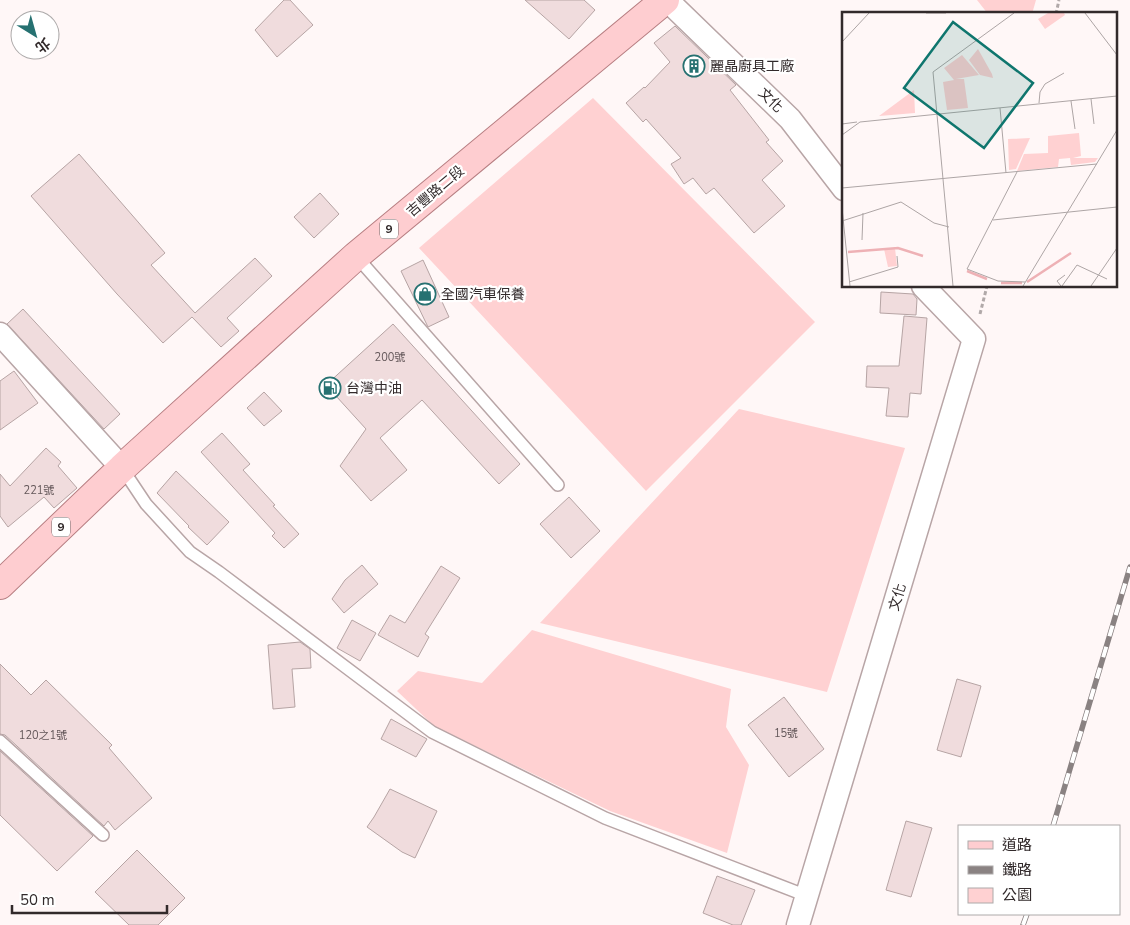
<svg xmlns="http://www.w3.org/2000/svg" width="1130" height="925" viewBox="0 0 1130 925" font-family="'Nunito Sans','Noto Sans TC',sans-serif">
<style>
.green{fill:#ffd1d2}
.building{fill:#f0dcdd;stroke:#b6a4a4}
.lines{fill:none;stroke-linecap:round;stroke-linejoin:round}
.lane-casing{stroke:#b8a5a6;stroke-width:14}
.street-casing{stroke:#b8a5a6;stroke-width:25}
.primary-casing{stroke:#b77e82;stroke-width:30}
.path{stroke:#b1a9a9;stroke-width:3;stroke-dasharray:4 2.5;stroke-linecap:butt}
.lane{stroke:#fff;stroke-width:11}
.street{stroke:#fff;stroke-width:22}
.primary{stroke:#fecdd0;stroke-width:28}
.rail-casing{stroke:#8a8282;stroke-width:5.5}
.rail{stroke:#fff;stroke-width:4;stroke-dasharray:11;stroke-linecap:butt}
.labels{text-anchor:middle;stroke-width:4.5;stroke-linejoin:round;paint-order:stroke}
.number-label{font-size:11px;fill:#625658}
.shield{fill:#fff;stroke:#706a6b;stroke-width:1}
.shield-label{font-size:12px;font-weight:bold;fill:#322a2b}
.poi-label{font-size:14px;fill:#322a2b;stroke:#fff;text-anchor:start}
.street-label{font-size:14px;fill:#322a2b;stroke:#fff}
.inset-river{fill:none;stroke:#eeb1b5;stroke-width:2.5}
.inset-road{fill:none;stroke:#ada5a5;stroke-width:1}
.view{fill:#0f766e;fill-opacity:0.15;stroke:#0f766e;stroke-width:2.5}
.inset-edge{fill:none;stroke:#322a2b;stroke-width:2.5}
</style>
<rect width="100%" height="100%" fill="#fff7f7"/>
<path class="green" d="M977,0H1036L1032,14H988Z
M593,98L815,322L646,491L419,248Z
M739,409L905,448L827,692L540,623Z
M532,630L731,689L726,727L749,765L727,853L610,811L434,726L397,691L418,671L482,683Z"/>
<path class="building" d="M284,0H290L313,25L277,57L255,30Z
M525,0H584L595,10L569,39Z
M675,26L736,85L730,90L769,140L766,142L783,161L762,180L785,206L754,233L714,188L706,194L693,178L684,184L671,164L681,158L646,119L643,122L626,103L644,87L645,88L670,62L654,43Z
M79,154L165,253L151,265L195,313L255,258L272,276L227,318L239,331L221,347L192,317L163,343L117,294L31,196Z
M320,193L339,214L314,238L294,217Z
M423,260L449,317L428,327L401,271Z
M881,292L913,294L917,299L916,315L880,313Z
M23,309L120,414L104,429L7,324Z
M904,316L927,318L921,394L910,393L908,417L886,416L889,388L866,387L867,366H899Z
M393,324L520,464L499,484L422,400L380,438L407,470L371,501L340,466L366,429L326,385Z
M14,371L38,403L0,430V381Z
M264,392L282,411L264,426L247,408Z
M222,433L250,464L243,470L275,505L273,506L299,534L284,548L272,536L275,533L201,452Z
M46,448L61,462L58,466L77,488L54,508L44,497L8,527L0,516V474L10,486Z
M176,471L229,522L207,545L188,527L189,526L157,493Z
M569,497L600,531L571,558L540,524Z
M362,565L378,584L344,613L332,599L345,580Z
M441,566L460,578L425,634L429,637L418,657L378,635L390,615L405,623Z
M352,620L376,633L360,661L337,648Z
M300,642L310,649L311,668L292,669L295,707L273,709L268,645Z
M0,664L31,695L46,680L112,745L109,748L152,798L115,830L108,821L104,826L5,735L0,734Z
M957,679L981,686L961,757L937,750Z
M784,697L824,749L789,777L748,725Z
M391,719L427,739L416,757L381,739Z
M0,751L93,836L57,871L0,815Z
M390,789L437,811L415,858L402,852L367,827L374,817Z
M906,821L932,828L911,897L886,890Z
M137,850L185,898L158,925H129L95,892Z
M717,876L755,890L741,925H733L703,913Z"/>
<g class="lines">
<g class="lane-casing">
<path id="lane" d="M356,256L558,485
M122,468L146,504L190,552L219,572L432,732L605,818L807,896
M0,741L103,835"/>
</g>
<g class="street-casing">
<path id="street" d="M667,0L790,119L844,189
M0,334L122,468
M798,925L974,339L923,286"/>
</g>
<g class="primary-casing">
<path id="primary" d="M0,585L122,468L356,256L665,0"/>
</g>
<path class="path" d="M1056,14L1059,0
M980,314L987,286"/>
<use href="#lane" class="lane"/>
<use href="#street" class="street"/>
<use href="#primary" class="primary"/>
<g class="rail-casing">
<path id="rail" d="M1053,826L1130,567
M1023,925L1027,914"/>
</g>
<use href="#rail" class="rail"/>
</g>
<defs>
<g id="building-ring" transform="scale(1.125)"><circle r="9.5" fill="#fff" stroke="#267171" stroke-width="1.5"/><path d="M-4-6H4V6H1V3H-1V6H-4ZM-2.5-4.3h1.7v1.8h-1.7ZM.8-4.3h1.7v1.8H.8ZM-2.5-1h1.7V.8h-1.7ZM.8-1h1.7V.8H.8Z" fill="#267171"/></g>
<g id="shop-ring" transform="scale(1.125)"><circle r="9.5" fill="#fff" stroke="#267171" stroke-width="1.5"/><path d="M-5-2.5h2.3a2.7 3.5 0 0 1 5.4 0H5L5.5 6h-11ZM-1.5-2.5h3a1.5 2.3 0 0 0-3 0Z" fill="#267171"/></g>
<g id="fuel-ring" transform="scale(1.125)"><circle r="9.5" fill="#fff" stroke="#267171" stroke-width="1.5"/><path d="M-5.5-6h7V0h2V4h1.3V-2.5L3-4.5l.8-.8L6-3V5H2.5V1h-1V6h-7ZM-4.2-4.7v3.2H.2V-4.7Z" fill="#267171"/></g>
</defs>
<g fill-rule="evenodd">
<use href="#building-ring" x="694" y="66"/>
<use href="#shop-ring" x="425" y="294"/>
<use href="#fuel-ring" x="330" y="388"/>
</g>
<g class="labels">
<g class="number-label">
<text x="390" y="361">200號</text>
<text x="39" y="494">221號</text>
<text x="786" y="737">15號</text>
<text x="43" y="739">120之1號</text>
</g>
<g class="shield">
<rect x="380" y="219.5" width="18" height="19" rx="4"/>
<rect x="52" y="517.5" width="18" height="19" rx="4"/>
</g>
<g class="shield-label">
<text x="389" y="233">9</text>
<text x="61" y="531">9</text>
</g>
<g class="poi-label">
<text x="710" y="71">麗晶廚具工廠</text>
<text x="441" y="299">全國汽車保養</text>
<text x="346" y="393">台灣中油</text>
</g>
<g class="street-label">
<text transform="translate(771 100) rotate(44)" y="5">文化</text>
<text transform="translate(435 191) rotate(-40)" y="5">吉豐路二段</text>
<text transform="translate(897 597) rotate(-73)" y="5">文化</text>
</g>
</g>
<g transform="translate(842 12)">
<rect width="275" height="275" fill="#fff7f7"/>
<path d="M206,1H222L223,3L203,17L196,7ZM136,37L150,62L151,66L138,63L127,48ZM120,43L137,63L114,67H122L126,96L105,98L101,70L112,68L102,56ZM72,78L73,101L37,104ZM237,121L239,144L231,146H256L253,150L229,153L228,146L217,147L216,155L175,159L182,142L206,141V124ZM188,126L174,157L167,158L166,127ZM53,236L55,254L46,255L42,237Z" fill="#ffd1d2"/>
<path class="inset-river" d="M6,240L56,236L81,244M125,259L145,267M185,270L229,241M159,271H180"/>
<path class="inset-road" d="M84,1H104M243,1L275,43M0,30L27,1M249,87L252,112M229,89L233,117M197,91L198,80L203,72L222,61M158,96L164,161M0,112L15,110M0,123L18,110L275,84M175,160L125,257L156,269L183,270M0,176L255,152M0,196L8,274M151,208L275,195M0,209L59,190L92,211L107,215M20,228L21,201M7,270L56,255L55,244M111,274L91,60L172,1M181,274L275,118M219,274L215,269L223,263M220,274L235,253L265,267M249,274L275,236"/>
<path class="view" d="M111,10L191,71L142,136L62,76Z"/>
<rect width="275" height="275" class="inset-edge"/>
</g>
<rect x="958" y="825" width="162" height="90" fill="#ffffff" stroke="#adaaaa"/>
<rect x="968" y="841" width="25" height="8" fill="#fecdd0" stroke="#adaaaa"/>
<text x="1002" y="850" font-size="15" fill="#322a2b">道路</text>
<rect x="968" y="866" width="25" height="8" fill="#8a8282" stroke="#adaaaa"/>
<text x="1002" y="875" font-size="15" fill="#322a2b">鐵路</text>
<rect x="968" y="888" width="25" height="15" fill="#ffd1d2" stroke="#adaaaa"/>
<text x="1002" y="900" font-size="15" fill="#322a2b">公園</text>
<g transform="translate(35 35) rotate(143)"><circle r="24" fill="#ffffff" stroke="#adaaaa"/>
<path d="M0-4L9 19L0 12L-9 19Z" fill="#267171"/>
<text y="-8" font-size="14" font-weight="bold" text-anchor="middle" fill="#322a2b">北</text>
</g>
<path d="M12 905v8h155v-8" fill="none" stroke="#322a2b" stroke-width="2.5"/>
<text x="20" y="905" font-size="15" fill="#322a2b" stroke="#ffffff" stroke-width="4" paint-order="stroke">50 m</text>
</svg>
